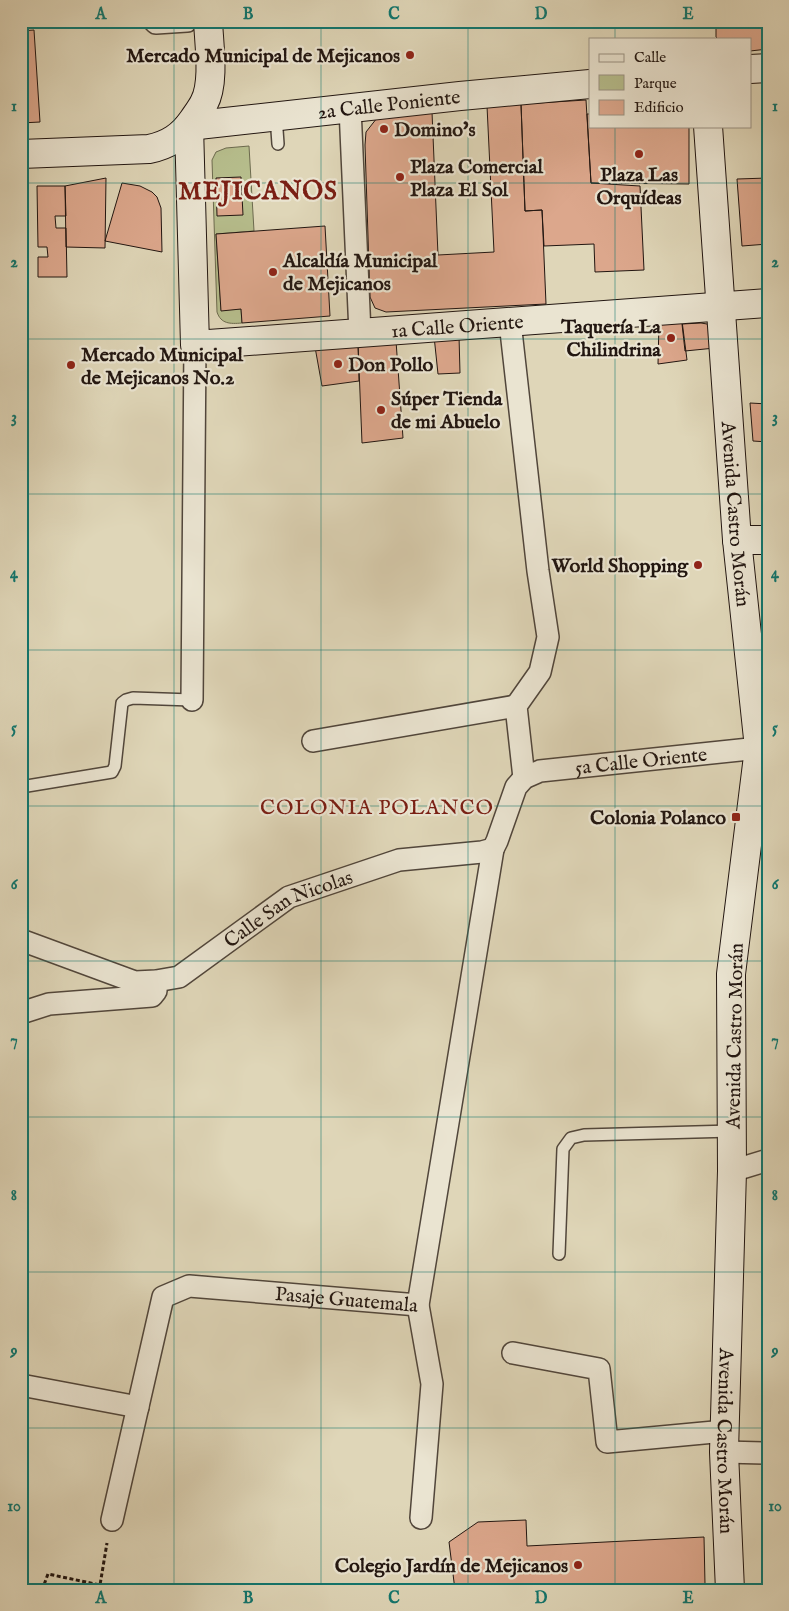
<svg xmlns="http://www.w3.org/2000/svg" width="789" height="1611" viewBox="0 0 789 1611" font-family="'IM FELL English',serif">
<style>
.green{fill:#b6bd8c;stroke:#6c6a4e}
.building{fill:#dca78c;stroke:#221611}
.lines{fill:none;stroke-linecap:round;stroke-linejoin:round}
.lane-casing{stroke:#51463b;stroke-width:14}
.street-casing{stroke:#51463b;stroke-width:24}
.secondary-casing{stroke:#221611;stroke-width:30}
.path{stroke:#221611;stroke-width:3;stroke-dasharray:4 2.5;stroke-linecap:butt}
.lane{stroke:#eae4d1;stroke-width:11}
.street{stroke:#eae4d1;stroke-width:21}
.secondary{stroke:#eae4d1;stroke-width:28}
.grid{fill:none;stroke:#0f766e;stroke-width:1;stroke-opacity:0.55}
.poi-dot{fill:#8f2418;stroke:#eae4d1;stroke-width:2}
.labels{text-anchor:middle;stroke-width:4.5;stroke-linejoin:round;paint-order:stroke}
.poi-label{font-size:20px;font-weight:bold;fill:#221611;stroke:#eae4d1;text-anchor:start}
.street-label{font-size:20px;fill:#221611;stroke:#eae4d1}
.neighbourhood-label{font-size:21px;letter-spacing:1px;fill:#7a1f14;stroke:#eae4d1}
.district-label{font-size:25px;font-weight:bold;letter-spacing:1px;fill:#7a1f14;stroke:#eae4d1}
.neatline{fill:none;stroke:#0f766e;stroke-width:2}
.grid-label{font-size:16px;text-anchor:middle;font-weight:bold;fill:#0f766e}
</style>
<rect width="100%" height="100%" fill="#dfd6b8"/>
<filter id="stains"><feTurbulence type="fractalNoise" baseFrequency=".004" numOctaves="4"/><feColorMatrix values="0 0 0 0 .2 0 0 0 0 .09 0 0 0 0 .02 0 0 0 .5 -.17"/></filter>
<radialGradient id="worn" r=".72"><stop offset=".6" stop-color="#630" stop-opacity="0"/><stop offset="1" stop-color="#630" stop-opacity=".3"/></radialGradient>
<path class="green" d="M249,146L254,231L216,234L221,310L241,309L242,323C230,324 221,324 217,312L212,160L216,152L226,148Z"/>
<path class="building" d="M716,21H768V49L750,51V39H718L716,37Z
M34,30L40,122L21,123V31Z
M586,100L591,183L640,186L644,270L595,272L594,244L544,246L542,210L525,211L521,104Z
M521,104L525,211L542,210L546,304L386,312L375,308L370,297L365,145L366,132L377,118L432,112L438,255L494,252L487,106Z
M587,114H590V126H689V184L591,183Z
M241,177L243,215L217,216L216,178Z
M106,178L105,248L66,247L65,186Z
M768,178V244L742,246L737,179Z
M122,183L140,186L152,192L157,197L161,208L162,252L105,241Z
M37,186H65L66,216H55L56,228H66L67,277H38V257H48L47,247H38Z
M325,226L330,316L242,323L241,309L221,311L216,234Z
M682,321L687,360L658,364L659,323Z
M701,323L707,324L712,330L715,348L685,351L682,324Z
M434,336H459L460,373L438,374Z
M396,341L403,438L362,443L358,343Z
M358,343L359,381L322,386L315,347Z
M750,403L768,404V442L753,441Z
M526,1520L527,1546L704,1537L705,1584L626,1588L627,1590H455L449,1542L478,1522Z"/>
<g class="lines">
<g class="lane-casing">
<path id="lane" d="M276,116L278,144
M21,787L112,772L115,766L122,703L126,700L133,698L192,700
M559,1254L563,1149L571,1138L584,1135L732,1131"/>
</g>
<g class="street-casing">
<g id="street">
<path d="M154,21L156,23L187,21"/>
<path d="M350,108L360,333"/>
<path d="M510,322L538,571L548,637L540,672L516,706L524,778"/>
<path d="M192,700L195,345"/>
<path d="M313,741L516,706"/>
<path id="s1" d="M21,940L135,982L156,981L179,977L289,897L399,860L482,852L493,849L497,841L516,787L524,778L540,771L759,748"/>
<path d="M21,1013L49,1004L152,996L156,991V984"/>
<path d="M732,1171L768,1160"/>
<path d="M418,1305L432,1384L421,1518"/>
<path d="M513,1353L599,1369L607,1442L725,1431"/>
<path d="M21,1385L138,1407"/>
<path d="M724,1452L768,1453"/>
<path id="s2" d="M112,1520L163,1297L189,1286L418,1305L493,849"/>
</g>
</g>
<g class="secondary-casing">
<g id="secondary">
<path d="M750,69L768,68"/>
<path id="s3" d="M189,126L195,345L768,303"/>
<path id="s4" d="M189,126L460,96L590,84"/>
<path id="s5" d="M708,126L737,540L759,748L731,974L732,1171L724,1452L730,1590"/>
<path d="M21,154L149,149C169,145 182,136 193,120C197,114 201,109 204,103C215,83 209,44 208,21"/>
<path d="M737,540H768"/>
</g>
</g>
<path class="path" d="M42,1590L48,1574L100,1585L107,1543"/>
<use href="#lane" class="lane"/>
<use href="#street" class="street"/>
<use href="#secondary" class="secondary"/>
</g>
<path class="grid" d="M174,21V1590M321,21V1590M468,21V1590M615,21V39M615,126V1590M21,183H768M21,339H768M21,494H768M21,650H768M21,806H768M21,961H768M21,1117H768M21,1272H768M21,1428H768"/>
<g class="poi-dot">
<circle cx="410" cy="55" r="5"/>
<circle cx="384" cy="129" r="5"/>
<circle cx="639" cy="154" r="5"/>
<circle cx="400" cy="177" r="5"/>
<circle cx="273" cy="272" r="5"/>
<circle cx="671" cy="338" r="5"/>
<circle cx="338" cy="364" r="5"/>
<circle cx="71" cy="365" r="5"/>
<circle cx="381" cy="410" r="5"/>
<circle cx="698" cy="565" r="5"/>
<rect x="731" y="812" width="10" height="10" rx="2.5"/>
<circle cx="578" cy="1565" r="5"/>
</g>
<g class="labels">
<g class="poi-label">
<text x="400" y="62" text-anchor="end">Mercado Municipal de Mejicanos</text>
<text x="394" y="136">Domino's</text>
<text x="410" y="173">Plaza Comercial<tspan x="410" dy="23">Plaza El Sol</tspan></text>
<text x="639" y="181" text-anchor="middle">Plaza Las<tspan x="639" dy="23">Orquídeas</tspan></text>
<text x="283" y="267">Alcaldía Municipal<tspan x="283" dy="23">de Mejicanos</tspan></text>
<text x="661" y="333" text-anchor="end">Taquería La<tspan x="661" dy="23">Chilindrina</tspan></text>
<text x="81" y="361">Mercado Municipal<tspan x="81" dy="23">de Mejicanos No.2</tspan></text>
<text x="348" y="371">Don Pollo</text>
<text x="391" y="405">Súper Tienda<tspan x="391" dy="23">de mi Abuelo</tspan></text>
<text x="688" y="572" text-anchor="end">World Shopping</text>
<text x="726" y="824" text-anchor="end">Colonia Polanco</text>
<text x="568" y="1572" text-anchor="end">Colegio Jardín de Mejicanos</text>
</g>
<g class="street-label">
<text dy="7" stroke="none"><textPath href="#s4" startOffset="201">2a Calle Poniente</textPath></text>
<text dy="7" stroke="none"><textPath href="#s3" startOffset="482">1a Calle Oriente</textPath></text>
<text dy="7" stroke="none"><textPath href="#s5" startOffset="389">Avenida Castro Morán</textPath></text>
<text dy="7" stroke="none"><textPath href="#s1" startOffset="710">5a Calle Oriente</textPath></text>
<text dy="7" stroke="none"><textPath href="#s1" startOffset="296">Calle San Nicolas</textPath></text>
<text transform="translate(734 1036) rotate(-89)" y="7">Avenida Castro Morán</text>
<text dy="7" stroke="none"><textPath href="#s2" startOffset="415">Pasaje Guatemala</textPath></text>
<text dy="7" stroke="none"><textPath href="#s5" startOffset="1319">Avenida Castro Morán</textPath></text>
</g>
<g class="neighbourhood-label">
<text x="377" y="814">COLONIA POLANCO</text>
</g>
<g class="district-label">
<text x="258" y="199">MEJICANOS</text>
</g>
</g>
<rect width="789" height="1611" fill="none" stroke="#dfd6b8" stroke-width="55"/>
<rect x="589" y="38" width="162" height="90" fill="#eae4d1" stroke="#9a9284"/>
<rect x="599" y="54" width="25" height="8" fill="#eae4d1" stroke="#9a9284"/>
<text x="634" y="62" font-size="15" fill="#221611">Calle</text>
<rect x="599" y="75" width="25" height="15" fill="#b6bd8c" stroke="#9a9284"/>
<text x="634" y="88" font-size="15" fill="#221611">Parque</text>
<rect x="599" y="100" width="25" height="15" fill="#dca78c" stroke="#9a9284"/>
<text x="634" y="112" font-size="15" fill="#221611">Edificio</text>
<rect x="28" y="28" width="734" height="1556" class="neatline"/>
<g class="grid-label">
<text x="101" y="19">A</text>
<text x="248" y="19">B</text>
<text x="394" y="19">C</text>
<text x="541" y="19">D</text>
<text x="688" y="19">E</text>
<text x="14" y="111">1</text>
<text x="775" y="111">1</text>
<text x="14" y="267">2</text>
<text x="775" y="267">2</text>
<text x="14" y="422">3</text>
<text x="775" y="422">3</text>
<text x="14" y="578">4</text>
<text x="775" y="578">4</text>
<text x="14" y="733">5</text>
<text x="775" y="733">5</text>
<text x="14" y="889">6</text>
<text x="775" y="889">6</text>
<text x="14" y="1045">7</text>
<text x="775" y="1045">7</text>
<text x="14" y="1200">8</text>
<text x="775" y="1200">8</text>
<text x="14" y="1356">9</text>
<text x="775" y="1356">9</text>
<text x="14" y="1511">10</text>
<text x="775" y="1511">10</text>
<text x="101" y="1603">A</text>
<text x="248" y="1603">B</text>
<text x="394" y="1603">C</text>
<text x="541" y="1603">D</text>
<text x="688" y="1603">E</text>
</g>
<rect width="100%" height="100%" filter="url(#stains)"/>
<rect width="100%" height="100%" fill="url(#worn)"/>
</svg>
